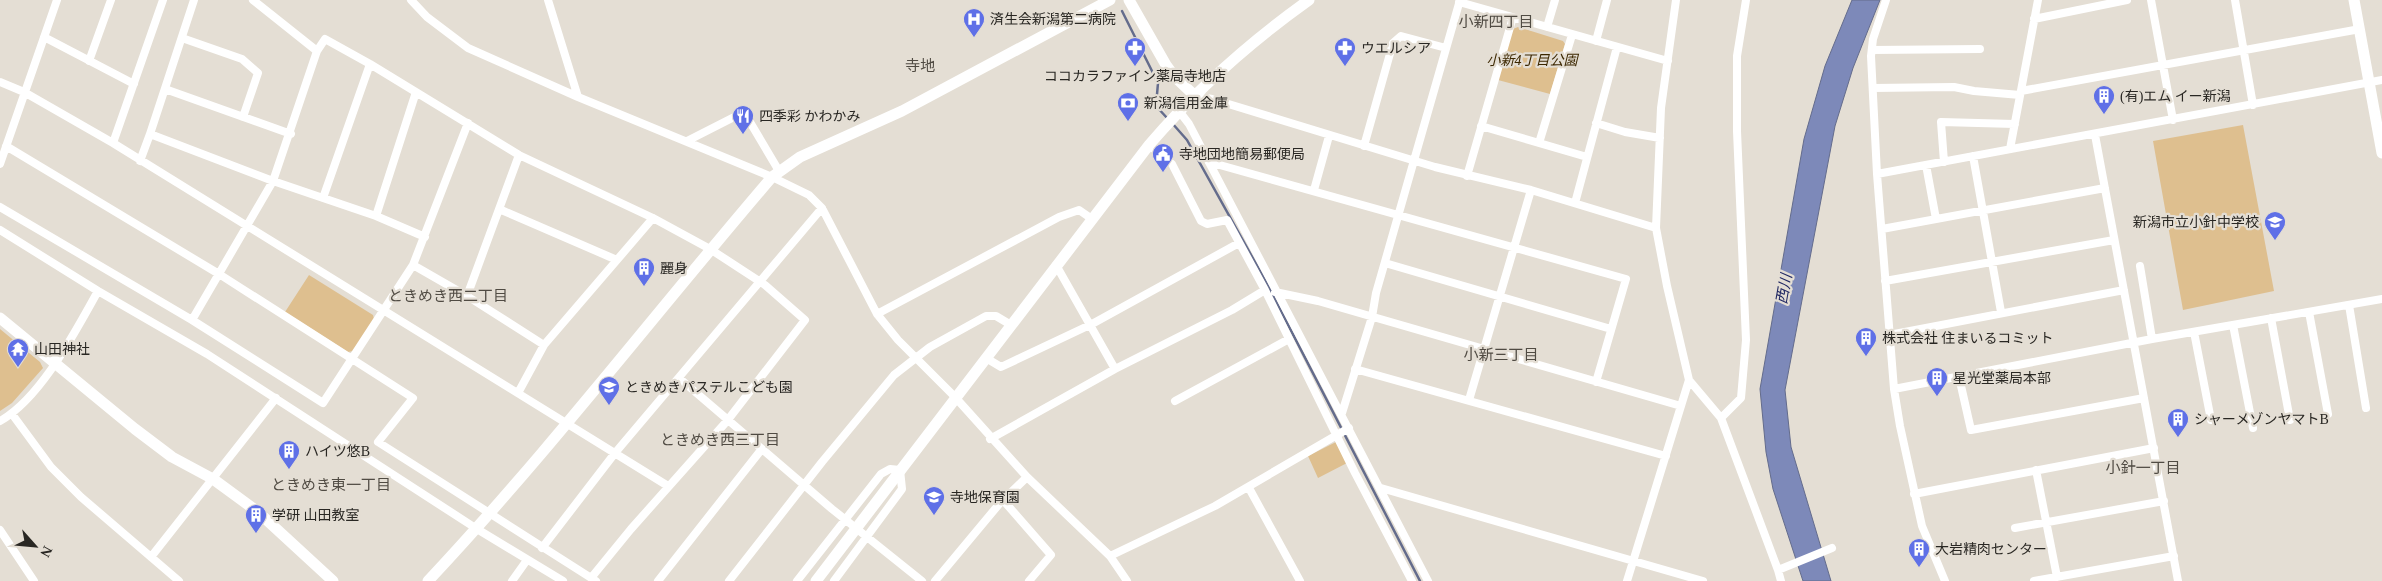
<svg xmlns="http://www.w3.org/2000/svg" width="2382" height="581" viewBox="0 0 2382 581" font-family="'Times New Roman','Noto Sans JP',serif">
<style>
.green{fill:#debf8f}
.water{fill:#7d89b9;stroke:#646c8c}
.lines{fill:none;stroke-linecap:round;stroke-linejoin:round}
.stream{stroke:#646c8c;stroke-width:2.5}
.street{stroke:#fff;stroke-width:8}
.secondary{stroke:#fff;stroke-width:11}
.labels{text-anchor:middle;stroke-width:4.5;stroke-linejoin:round;paint-order:stroke}
.poi-label{font-size:14px;fill:#292723;stroke:#e4ded4;text-anchor:start}
.park-label{font-size:14px;font-style:italic;fill:#3c2700;stroke:#e4ded4}
.neighbourhood-label{font-size:15px;fill:#504b43;stroke:#e4ded4}
.water-label{font-size:15px;font-style:italic;fill:#212863;stroke:#e4ded4}
</style>
<rect width="100%" height="100%" fill="#e4ded4"/>
<path class="green" d="M1518,27L1563,41L1565,44L1550,94L1498,80L1513,29Z
M2243,125L2274,291L2183,310L2153,141Z
M309,275L373,315L374,319L353,351L348,352L285,312Z
M0,329L40,362L43,368L12,403L0,411Z
M1336,442L1347,463L1318,478L1308,456Z"/>
<path class="water" d="M1852,0H1880L1853,68L1835,126L1785,390L1791,447L1831,581H1803L1773,489L1766,452L1760,389L1804,139L1825,66Z"/>
<g class="lines">
<path class="stream" d="M1122,11L1158,83L1156,106L1168,119
M1172,123L1187,140L1265,280L1420,581"/>
<path class="street" d="M253,0L317,51
M411,0L427,17L468,48L578,97L772,177L809,195L822,208L877,314L898,340L955,397L1027,477L1110,556L1127,581
M548,0L578,97
M1676,0L1661,108L1656,228L1667,286L1689,380L1721,418L1778,570L1781,581
M1886,0L1873,39L1871,56L1877,174L1894,389L1900,426L1922,526L1945,581
M2151,0L2173,120
M2235,0L2253,105
M1459,2L1668,61
M2034,19L2127,0
M1547,27L1555,0
M44,37L134,84
M182,38L242,59L258,73L243,117
M1596,41L1607,0
M1872,50L1980,49
M89,61L111,0
M0,82L24,92L113,143L668,486
M1873,88L1954,87L1974,91L2020,95
M165,89L291,134
M2021,91L2360,29
M1195,96L1212,99L1435,167L1531,190L1656,228
M1179,111L1189,124L1428,581
M1596,123L1625,132L1660,138
M1481,126L1587,157
M150,134L194,0
M2095,135L2178,581
M687,141L744,112L779,171
M113,143L163,0
M1539,143L1572,35
M1149,145L1172,164L1201,221L1207,224L1227,220L1265,290
M6,146L219,274L413,398L378,442L596,581
M1364,146L1393,43L1401,36L1446,48
M2010,149L2038,0
M1973,156L2001,312
M140,161L150,134L273,181L376,216L425,237
M1209,162L1626,279L1596,382
M1944,162L1941,122L2015,124
M0,164L57,0
M1926,165L1936,219
M1877,174L2382,80
M1467,176L1513,17
M1314,190L1329,136
M323,198L370,64
M1575,203L1617,47
M0,207L192,320L323,403L413,265L468,123
M499,209L617,260
M376,216L416,92
M1882,229L2105,188
M0,230L98,291L207,354L477,529L563,581
M1385,263L1611,329
M413,265L467,296L544,345
M1056,265L1115,369
M2140,266L2152,339
M1885,281L2114,240
M1275,292L1318,301L1681,406
M467,296L519,155
M2349,305L2366,408
M2309,312L2328,414
M877,314L1059,217L1079,210L1092,219
M2271,318L2290,420
M192,320L273,181L317,51L325,39L370,64L519,155L653,218L710,249L765,285L805,320L727,421L631,529L591,578
M2233,325L2253,428
M2194,332L2211,420
M1889,335L2124,290
M986,358L1001,367L1092,324L1239,243
M1355,369L1666,456
M1959,377L1971,430L2144,398
M679,378L832,509L922,581
M1894,389L2152,339L2382,299
M518,393L544,345L653,218
M1469,400L1531,190
M1175,401L1289,339
M1342,413L1372,317L1376,293L1460,0
M12,414L51,467L81,497L179,581
M1721,418L1741,398L1746,340L1737,131V56L1746,0
M0,421C41,398 75,332 98,291
M990,439L1115,369L1232,310L1265,290L1355,473L1412,581
M2036,470L2057,577
M1249,488L1300,581
M1381,488L1703,581
M1914,494L2154,448
M1003,500L1051,555L1029,581
M2015,528L2164,501
M0,530L34,581
M542,548L615,453L822,208
M1110,556L1215,506L1349,428
M151,557L276,398
M1778,570L1832,548
M512,581L527,560
M658,581L761,450
M729,581L822,462L894,375L930,347L986,316H996L1011,325
M797,581L881,474L890,469L900,470L902,489L834,581
M935,581L1000,503L1027,477
M1627,581L1689,380
M2034,581L2174,556"/>
<path class="secondary" d="M1129,0L1166,65L1174,76L1195,96
M2354,0L2382,153
M0,318L135,429L172,457L213,479L258,512L333,581
M428,581C549,452 657,311 772,177L800,157L902,111L1110,0
M816,581L1149,145C1196,90 1250,42 1309,0"/>
</g>
<defs>
<g id="hospital-pin" transform="scale(1.125)"><path d="M0 17L-7.5 6A9.5 9.5 0 1 1 7.5 6Z" fill="#5f70e7" stroke="#e4ded4"/><path d="M-5-5h3v3.5h4V-5h3V5h-3V1.5h-4V5h-3Z" fill="#fff"/></g>
<g id="pharmacy-pin" transform="scale(1.125)"><path d="M0 17L-7.5 6A9.5 9.5 0 1 1 7.5 6Z" fill="#5f70e7" stroke="#e4ded4"/><path d="M-2-6h4v4h4v4h-4v4h-4v-4h-4v-4h4Z" fill="#fff"/></g>
<g id="building-pin" transform="scale(1.125)"><path d="M0 17L-7.5 6A9.5 9.5 0 1 1 7.5 6Z" fill="#5f70e7" stroke="#e4ded4"/><path d="M-4-6H4V6H1V3H-1V6H-4ZM-2.5-4.3h1.7v1.8h-1.7ZM.8-4.3h1.7v1.8H.8ZM-2.5-1h1.7V.8h-1.7ZM.8-1h1.7V.8H.8Z" fill="#fff"/></g>
<g id="bank-pin" transform="scale(1.125)"><path d="M0 17L-7.5 6A9.5 9.5 0 1 1 7.5 6Z" fill="#5f70e7" stroke="#e4ded4"/><path d="M-6-4H6V4H-6ZM0-2.3a2.3 2.3 0 1 0 0 4.6a2.3 2.3 0 1 0 0-4.6Z" fill="#fff"/></g>
<g id="restaurant-pin" transform="scale(1.125)"><path d="M0 17L-7.5 6A9.5 9.5 0 1 1 7.5 6Z" fill="#5f70e7" stroke="#e4ded4"/><path d="M-5-6h1v4h1v-4h1v4h1v-4h1v5L-1.5 .5V6h-2V.5L-5-1ZM5-6V6H3V1.5H1.5Q1.5-4 5-6Z" fill="#fff"/></g>
<g id="civic-pin" transform="scale(1.125)"><path d="M0 17L-7.5 6A9.5 9.5 0 1 1 7.5 6Z" fill="#5f70e7" stroke="#e4ded4"/><path d="M-.6-6.5H3V-4.5H.6V-3L4-1V1h2V6H-6V1h2V-1L-.6-3ZM-1.2 2.5V6h2.4V2.5Z" fill="#fff"/></g>
<g id="school-pin" transform="scale(1.125)"><path d="M0 17L-7.5 6A9.5 9.5 0 1 1 7.5 6Z" fill="#5f70e7" stroke="#e4ded4"/><path d="M0-5L7-2L0 1L-7-2ZM-4 1L0 2.5L4 1V4Q0 6-4 4Z" fill="#fff"/></g>
<g id="temple-pin" transform="scale(1.125)"><path d="M0 17L-7.5 6A9.5 9.5 0 1 1 7.5 6Z" fill="#5f70e7" stroke="#e4ded4"/><path d="M0-6L5-2H3V0L6.5 2.5H4V6H1.5V3h-3V6H-4V2.5H-6.5L-3 0V-2H-5Z" fill="#fff"/></g>
</defs>
<g fill-rule="evenodd">
<use href="#hospital-pin" x="974" y="19"/>
<use href="#pharmacy-pin" x="1135" y="48"/>
<use href="#pharmacy-pin" x="1345" y="48"/>
<use href="#building-pin" x="2104" y="96"/>
<use href="#bank-pin" x="1128" y="103"/>
<use href="#restaurant-pin" x="743" y="116"/>
<use href="#civic-pin" x="1163" y="154"/>
<use href="#school-pin" x="2275" y="222"/>
<use href="#building-pin" x="644" y="268"/>
<use href="#building-pin" x="1866" y="338"/>
<use href="#temple-pin" x="18" y="349"/>
<use href="#building-pin" x="1937" y="378"/>
<use href="#school-pin" x="609" y="387"/>
<use href="#building-pin" x="2178" y="419"/>
<use href="#building-pin" x="289" y="451"/>
<use href="#school-pin" x="934" y="497"/>
<use href="#building-pin" x="256" y="515"/>
<use href="#building-pin" x="1919" y="549"/>
</g>
<g class="labels">
<g class="poi-label">
<text x="990" y="24">済生会新潟第二病院</text>
<text x="1361" y="53">ウエルシア</text>
<text x="1135" y="81" text-anchor="middle">ココカラファイン薬局寺地店</text>
<text x="2120" y="101">(有)エム イー新潟</text>
<text x="1144" y="108">新潟信用金庫</text>
<text x="759" y="121">四季彩 かわかみ</text>
<text x="1179" y="159">寺地団地簡易郵便局</text>
<text x="2259" y="227" text-anchor="end">新潟市立小針中学校</text>
<text x="660" y="273">麗身</text>
<text x="1882" y="343">株式会社 住まいるコミット</text>
<text x="34" y="354">山田神社</text>
<text x="1953" y="383">星光堂薬局本部</text>
<text x="625" y="392">ときめきパステルこども園</text>
<text x="2194" y="424">シャーメゾンヤマトB</text>
<text x="305" y="456">ハイツ悠B</text>
<text x="950" y="502">寺地保育園</text>
<text x="272" y="520">学研 山田教室</text>
<text x="1935" y="554">大岩精肉センター</text>
</g>
<g class="park-label">
<text x="1532" y="65">小新4丁目公園</text>
</g>
<g class="neighbourhood-label">
<text x="1496" y="27">小新四丁目</text>
<text x="920" y="71">寺地</text>
<text x="448" y="301">ときめき西二丁目</text>
<text x="1501" y="360">小新三丁目</text>
<text x="720" y="445">ときめき西三丁目</text>
<text x="2143" y="473">小針一丁目</text>
<text x="331" y="490">ときめき東一丁目</text>
</g>
<g class="water-label">
<text transform="translate(1784 289) rotate(-80)" y="5">西川</text>
</g>
</g>
<g transform="translate(35 546) rotate(117)" stroke="#e4ded4" stroke-width="4" paint-order="stroke">
<path d="M0-4L9 19L0 12L-9 19Z" fill="#292723"/>
<text y="-8" font-size="14" font-weight="bold" text-anchor="middle" fill="#292723">N</text>
</g>
</svg>
